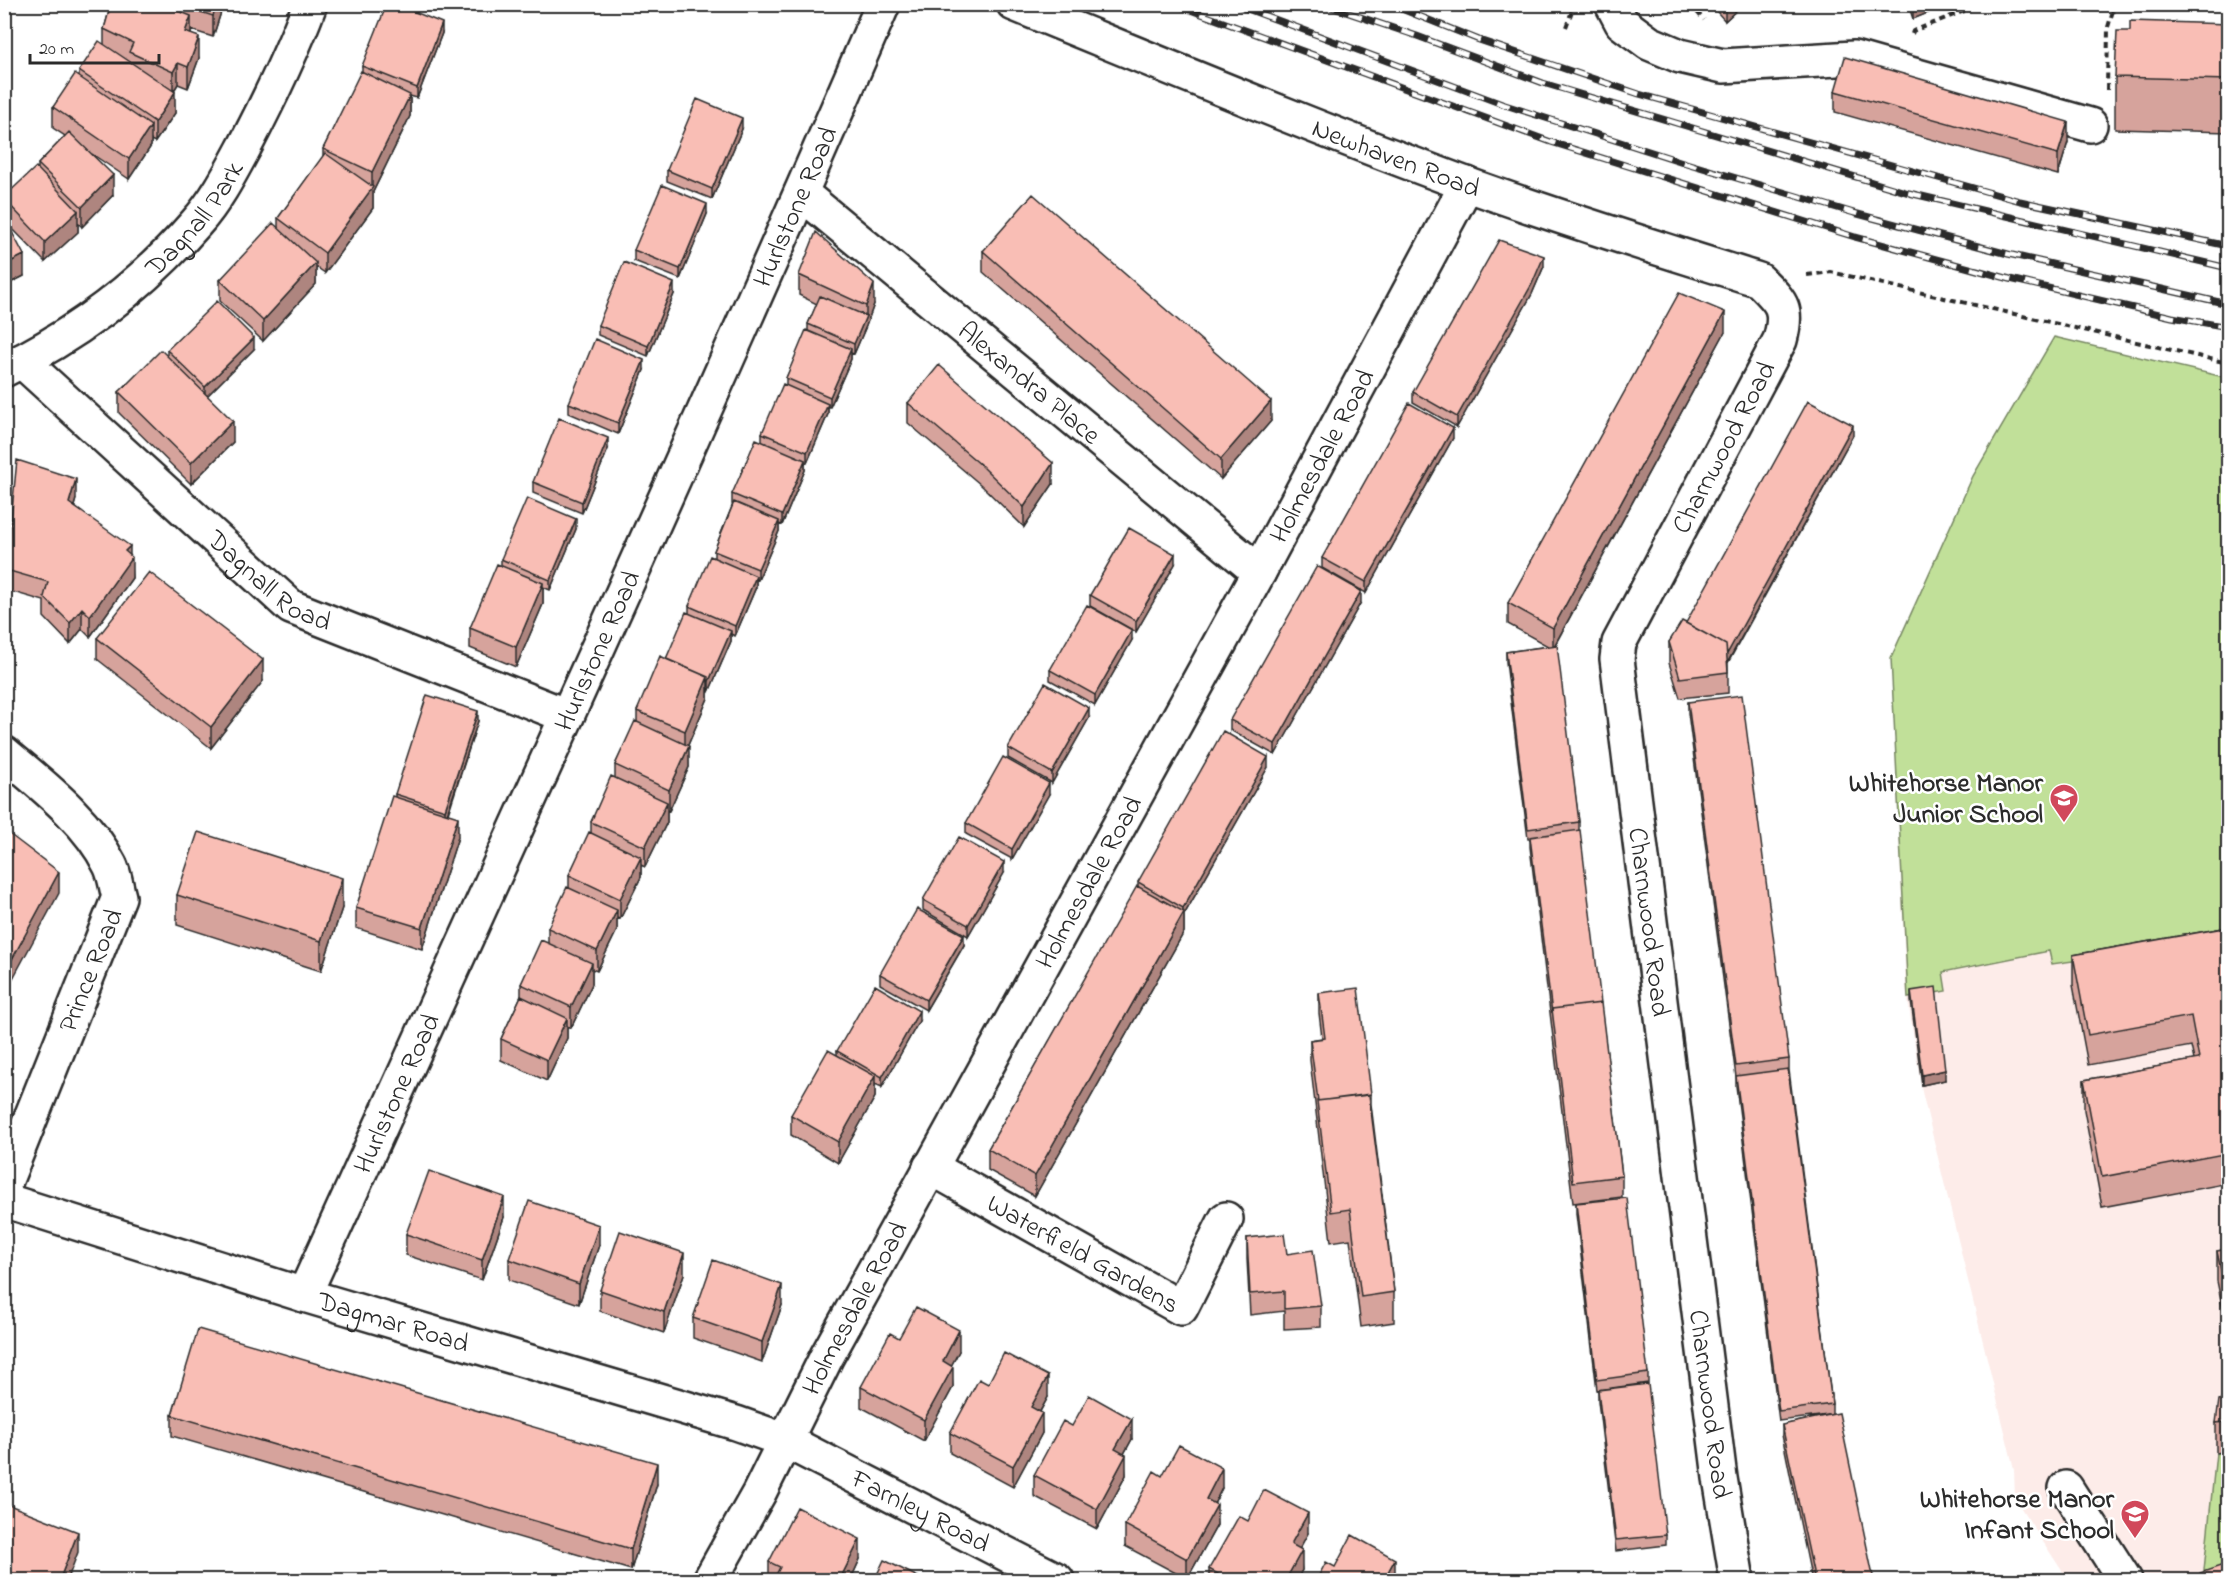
<svg xmlns="http://www.w3.org/2000/svg" width="2233" height="1585" viewBox="0 0 2233 1585" font-family="'Indie Flower',sans-serif">
<style>
.built{fill:#fdece9}
.green{fill:#c1e099;stroke:#768662;stroke-width:1.5}
.lines{fill:none;stroke-linecap:round;stroke-linejoin:round}
.minor-casing{stroke:#2b2b2b;stroke-width:38}
.path{stroke:#2b2b2b;stroke-width:4;stroke-dasharray:6 4.5;stroke-linecap:butt}
.minor{stroke:#fff;stroke-width:33}
.rail-casing{stroke:#2b2b2b;stroke-width:7}
.rail{stroke:#fff;stroke-width:4.5;stroke-dasharray:14;stroke-linecap:butt}
.wall{fill:#d6a39c;stroke:#2b2b2b;stroke-width:1.5}
.shaded-wall{fill:#ae857f;stroke:#2b2b2b;stroke-width:1.5}
.building{fill:#f9beb5;stroke:#2b2b2b;stroke-width:1.5}
.labels{text-anchor:middle;stroke-width:5;stroke-linejoin:round;paint-order:stroke}
.street-label{font-size:27px;fill:#2b2b2b;stroke:#fff}
.poi-label{font-size:27px;font-weight:bold;fill:#2b2b2b;stroke:#fff;text-anchor:end}
</style>
<rect width="100%" height="100%" fill="#fff"/>
<filter id="ink" filterUnits="userSpaceOnUse"><feTurbulence type="fractalNoise" baseFrequency=".0167" numOctaves="2"/><feDisplacementMap in="SourceGraphic" scale="12" xChannelSelector="R" yChannelSelector="G"/><feConvolveMatrix kernelMatrix="1 2 1 2 8 2 1 2 1" color-interpolation-filters="sRGB"/></filter>
<g filter="url(#ink)">
<path class="built" d="M2054,337L2228,378V1580H2068L2015,1499L2014,1469L1922,1092L1906,988L1891,658L1973,476Z"/>
<path class="green" d="M2054,337L2228,378V939L2052,964L2049,951L1943,972L1946,991L1908,998L1891,658L1973,476Z
M2228,1451V1580H2203L2216,1453Z"/>
<g class="lines">
<g class="minor-casing">
<g id="minor">
<path id="s1" d="M1014,4C1164,65 1314,128 1466,184C1562,219 1661,249 1759,280C1781,302 1789,307 1780,340L1619,643L1617,659L1720,1478L1737,1580"/>
<path d="M1612,4L1622,23L1649,43L1680,56L1723,66L1854,58L2090,125"/>
<path id="s2" d="M801,193L1259,572"/>
<path id="s3" d="M22,361L291,607L567,716"/>
<path id="s4" d="M4,370C78,334 142,285 196,223C216,201 231,172 245,146C269,100 292,53 310,4"/>
<path d="M4,753C43,786 87,819 110,865C115,875 116,887 119,897L4,1185"/>
<path id="s5" d="M930,1167L1181,1308L1226,1219"/>
<path id="s6" d="M4,1200L304,1295L736,1423L784,1440L1057,1580"/>
<path id="s7" d="M304,1295C499,866 696,437 883,4"/>
<path d="M2066,1488L2125,1580"/>
<path id="s8" d="M710,1580L759,1493L827,1356L1259,572L1467,184"/>
</g>
</g>
<path class="path" d="M1690,4L1704,20
M1566,27L1572,11
M1912,34L1913,31L1982,4
M2107,90L2108,27L2115,4
M1807,275L1831,272L2228,363"/>
<use href="#minor" class="minor"/>
<g class="rail-casing">
<path id="rail" d="M1174,4L1551,142L1855,237L2010,279L2172,317L2228,327
M1234,4L1502,104L1686,163L1854,213L2008,254L2228,304
M1322,4L1417,36L1543,83L1909,193L2228,268
M1389,4L1479,40L1639,94L2020,201L2228,246"/>
</g>
<use href="#rail" class="rail"/>
</g>
<path class="wall" d="M111,4H222V9L213,37L191,30V34L199,58L188,88L178,84L174,91L175,113L155,142L151,140V146L129,179L92,154L113,195L82,227L78,223V232L45,262L7,223L24,276L4,286V197L38,169V164L65,136L53,128V107L79,77V71L104,44V29Z
M439,4H458L456,11Z
M1710,4H1743L1725,21Z
M1908,4H1940V8L1913,19Z
M2229,24V132L2115,129V77L2130,31Z
M442,33L417,98L410,96V116L373,192V208L325,273L316,267V284L263,341L220,301V280L278,227V218L323,157V149L362,72V66Z
M1835,91L2068,142L2058,175L1835,112Z
M742,129L712,199L667,181V170Z
M707,214L680,279L634,261V250Z
M983,251L1271,421L1221,479L983,272Z
M1544,266L1532,294L1457,427L1413,402V392Z
M799,275L874,304L866,326L854,354L851,353V359L830,407H828V414L807,463L805,462V470L782,525L779,524V531L758,580L756,579V587L735,636L731,634V641L709,692L708,691V698L688,745L689,767L669,811L667,810V822L645,867L641,865V877L620,919L617,918V930L597,971L592,969V984L571,1028L567,1026V1038L547,1081L501,1060V1039L521,996V984L548,943V928L569,888V875L591,833V822L615,778V765L637,721V711L666,659L689,613V606L714,558V551L733,504H732V494L762,441V433L786,385V378L808,331V324L817,304L799,295Z
M674,294L648,356L598,335V325Z
M1725,332L1555,645L1579,822V831L1622,1176V1197L1573,1203L1530,847V839H1528L1506,662V652L1548,646L1508,624V603Z
M254,349L207,396L233,442L191,484L119,413V392L167,357V350Z
M644,370L618,434L569,413V403Z
M908,403L1053,484L1024,527L981,485L908,423Z
M1853,435L1728,663V693L1680,698L1669,663V642Z
M1453,438L1366,593L1322,568V558Z
M608,449L582,513L533,493V482Z
M76,499L74,506L130,555L132,578L90,637L82,629L70,644L44,617V601L6,590V570Z
M576,529L550,590L543,587V604L516,667L470,648V628L501,566V559Z
M1175,564L1136,632L1090,606V595Z
M1361,602L1275,755L1230,730V720Z
M97,638L263,681L211,748L97,659Z
M1132,640L1095,705L1050,680V670Z
M1688,702L1789,1059V1070L1832,1404V1415L1874,1581H1812L1782,1435V1425L1828,1415L1779,1421L1736,1086V1077L1688,713Z
M1089,718L1052,783L1008,758V748Z
M478,721L448,814L458,837L422,949L356,928V908L395,796V794Z
M1268,767L1184,915V932L1035,1196L988,1170V1149L1138,886V882Z
M1049,794L1012,859L966,834V823Z
M1004,873L968,936L923,910V900Z
M177,895L342,908L321,971L177,925Z
M2229,927V1183L2102,1207L2084,1110V1080L2194,1060L2191,1046L2088,1065L2073,985V955Z
M964,945L926,1010L880,984V974Z
M1911,991L1945,1080L1922,1085L1911,1001Z
M1319,993L1371,1094V1104L1394,1292V1322L1361,1327L1350,1239L1331,1242L1310,1060V1040L1322,1038L1319,1013Z
M919,1021L882,1087L875,1084V1097L838,1163L791,1135V1115L837,1055V1051Z
M1576,1203L1648,1373V1383L1597,1390L1576,1214Z
M504,1217L482,1280L406,1255V1234Z
M1247,1238L1287,1254L1321,1306V1327L1284,1329V1311L1250,1315L1247,1259Z
M599,1245L579,1304L509,1280V1259Z
M2229,1249V1339L2217,1281V1251Z
M684,1274L664,1333L600,1311V1290Z
M782,1305L762,1362L693,1338V1318Z
M899,1338L959,1351L951,1366L953,1387L924,1441L861,1407V1387Z
M988,1384L1048,1397L1040,1412L1042,1433L1013,1487L950,1453V1433Z
M1598,1390L1666,1535V1545L1616,1551L1598,1401Z
M2229,1398V1451L2216,1453V1423Z
M172,1415L657,1484L631,1570L172,1436Z
M1072,1426L1132,1439L1124,1454L1126,1475L1097,1529L1034,1496V1475Z
M1162,1476L1222,1488L1214,1504L1217,1525L1187,1579L1125,1546V1525Z
M1248,1521L1308,1533L1299,1549L1302,1570L1296,1581H1209V1569Z
M860,1559L850,1581H769V1562Z"/>
<path class="shaded-wall" d="M216,4H222V9L213,37V16Z
M1725,4H1743L1725,21Z
M1923,4H1940V8L1913,19V9Z
M191,16V36L185,32Z
M442,23V33L417,98V88Z
M199,37V58L188,88V67Z
M178,63V84L173,92V72Z
M175,92V113L155,142V122Z
M410,95V116L373,192V208L325,273V253L372,188V172Z
M742,118V129L712,199V189Z
M2068,122V142L2058,175V154Z
M151,126V146L129,179V159Z
M113,175V195L82,227V207Z
M707,204V214L680,279V269Z
M78,211V232L45,262V242Z
M24,255V276L4,286V265Z
M1544,256V266L1532,294L1457,427V417Z
M316,263V284L263,341V321Z
M674,283V294L648,356V346Z
M874,284V304L866,326L854,354V344L866,316V306Z
M1725,312V332L1553,648V628Z
M254,338V349L205,398V387Z
M851,349V359L830,407V397Z
M644,360V370L618,434V423Z
M1271,401V421L1221,479V459Z
M828,404V414L807,463V452Z
M233,421V442L191,484V463Z
M1853,425V435L1726,665V655Z
M1453,428V438L1366,593V582Z
M608,438V449L582,513V502Z
M805,460V470L782,525V515Z
M1053,463V484L1024,527V507Z
M76,479V499L69,523V503Z
M576,519V529L550,590V580Z
M779,521V531L758,580V569Z
M130,546V561L132,557V578L90,637V616L125,551Z
M1175,554V564L1136,632V621Z
M756,576V587L735,636V626Z
M543,583V604L516,667V647Z
M1361,591V602L1275,755V744Z
M82,608V629L70,644V623Z
M1132,630V640L1095,705V695Z
M731,631V641L709,692V681Z
M263,660V681L211,748V727Z
M708,677V698L685,752V731Z
M1089,708V718L1052,783V773Z
M478,711V721L445,820V810Z
M689,746V767L669,811V790Z
M1268,757V767L1184,915V932L1035,1196V1176L1183,914V908Z
M1049,783V794L1012,859V849Z
M667,802V822L645,867V847Z
M458,817V837L422,949V928Z
M641,857V877L620,919V899Z
M1004,862V873L968,936V925Z
M59,872V893L4,995V974Z
M342,878V908L321,971V941Z
M617,910V930L597,971V951Z
M964,935V945L926,1010V1000Z
M592,963V984L571,1028V1007Z
M919,1011V1021L882,1087V1077Z
M567,1018V1038L547,1081V1060Z
M1945,1070V1080L1922,1085V1075Z
M875,1076V1097L838,1163V1142Z
M504,1197V1217L482,1280V1260Z
M599,1225V1245L579,1304V1284Z
M684,1253V1274L664,1333V1312Z
M782,1285V1305L762,1362V1342Z
M959,1330V1351L943,1381V1361Z
M953,1367V1387L924,1441V1420Z
M1048,1376V1397L1031,1427V1407Z
M1042,1413V1433L1013,1487V1466Z
M1132,1419V1439L1115,1470V1449Z
M1126,1455V1475L1097,1529V1509Z
M657,1463V1484L631,1570V1549Z
M1222,1468V1488L1206,1520V1499Z
M1217,1505V1525L1187,1579V1559Z
M1308,1513V1533L1291,1565V1544Z
M78,1532V1552L67,1581H59Z
M860,1539V1559L850,1581H839Z
M1302,1550V1570L1296,1581H1285Z
M1395,1559V1580L1383,1581Z"/>
<path class="building" d="M111,4H161L191,16L185,32L199,37L188,67L178,63L173,72L129,52L133,43L104,29Z
M177,4H216L213,16Z
M387,4H395L442,23L417,88L362,66Z
M1912,4H1923L1913,9Z
M2130,21L2229,24V80L2115,77L2117,31H2130Z
M99,41L175,92L155,122L79,71Z
M1845,57L2068,122L2058,154L1835,91Z
M361,71L410,95L372,172L323,149Z
M75,74L151,126L129,159L53,107Z
M697,99L742,118L712,189L667,170Z
M69,132L113,175L82,207L38,164Z
M325,153L373,187L325,253L278,218Z
M36,167L78,211L45,242L4,199V197Z
M662,185L707,204L680,269L634,250Z
M1033,194L1271,401L1221,459L983,251Z
M4,217L24,255L4,265Z
M273,223L316,263L263,321L220,280Z
M816,232L874,284L866,306L799,275Z
M1499,240L1544,256L1532,284L1457,417L1413,392Z
M624,262L674,283L648,346L598,325Z
M1679,293L1725,312L1553,628L1508,603Z
M820,296L866,316L854,344L808,324Z
M217,301L254,338L205,387L167,350Z
M806,330L851,349L830,397L786,378Z
M595,339L644,360L618,423L569,403Z
M161,350L233,421L191,463L119,392Z
M939,365L1053,463L1024,507L981,465L908,403Z
M783,384L828,404L807,452L762,433Z
M1808,401L1853,425L1727,654L1726,645L1686,623Z
M1409,403L1453,428L1366,582L1322,558Z
M559,418L608,438L582,502L533,482Z
M756,439L805,460L782,515L732,494Z
M17,460L76,479L69,503L130,546L125,551L132,557L90,616L82,608L70,623L44,597L48,582L6,570Z
M527,498L576,519L550,580L501,559Z
M734,502L779,521L758,569L714,551Z
M1129,528L1175,554L1136,621L1090,595Z
M710,556L756,576L735,626L689,606Z
M497,564L543,583L516,647L470,628Z
M1317,566L1361,591L1275,744L1230,720Z
M149,572L263,660L211,727L97,638Z
M1087,605L1132,630L1095,695L1050,670Z
M686,612L731,631L709,681H708V677L666,659Z
M1682,621L1726,645L1728,672L1680,678L1669,642Z
M1557,645L1579,822L1528,829L1506,652Z
M660,656L708,677L685,731L637,711Z
M1045,683L1089,708L1052,773L1008,748Z
M427,695L478,711L445,810L395,794Z
M1742,695L1789,1059L1736,1066L1688,702Z
M635,721L689,746L669,790L615,765Z
M1223,731L1268,757L1183,908L1138,882Z
M1003,757L1049,783L1012,849L966,823Z
M611,776L667,802L645,847L591,822Z
M392,796L458,817L422,928L356,908Z
M4,830L59,872L4,974Z
M1580,830L1601,1003L1552,1009V1013L1530,837Z
M198,832L342,878L321,941L177,895Z
M589,832L641,857L620,899L569,875Z
M959,837L1004,862L968,925L923,900Z
M1137,886L1184,912L1035,1176L988,1149Z
M567,887L617,910L597,951L548,928Z
M917,909L964,935L926,1000L880,974Z
M2229,927V1153L2102,1177L2084,1080L2199,1059L2191,1016L2088,1035L2073,955Z
M541,940L592,963L571,1007L521,984Z
M875,985L919,1011L882,1077L837,1051Z
M1936,987L1945,1070L1922,1075L1911,991Z
M1358,988L1371,1094L1318,1101L1310,1040L1325,1038L1319,993Z
M521,996L567,1018L547,1060L501,1039Z
M1601,1003L1622,1176L1573,1182L1552,1009Z
M828,1050L875,1076L838,1142L791,1115Z
M1788,1069L1832,1404L1779,1411L1736,1076Z
M1369,1095L1394,1292L1361,1297L1350,1209L1331,1212L1317,1101Z
M429,1171L504,1197L482,1260L406,1234Z
M1627,1198L1648,1373L1597,1380L1576,1203Z
M529,1201L599,1225L579,1284L509,1259Z
M620,1231L684,1253L664,1312L600,1290Z
M1284,1234L1287,1254L1313,1250L1321,1306L1284,1309V1291L1250,1294L1247,1238Z
M2229,1249V1309L2217,1251Z
M713,1260L782,1285L762,1342L693,1318Z
M916,1307L959,1330L943,1361L953,1367L924,1420L861,1387L890,1333L899,1338Z
M198,1329L657,1463L631,1549L172,1415Z
M1004,1353L1048,1376L1031,1407L1042,1413L1013,1466L950,1433L979,1379L988,1384Z
M1648,1384L1666,1535L1616,1540L1598,1390Z
M1089,1395L1132,1419L1115,1449L1126,1455L1097,1509L1034,1475L1063,1421L1072,1426Z
M2229,1398V1421L2216,1423L2219,1400Z
M1839,1413L1874,1581H1815L1782,1425Z
M1179,1445L1222,1468L1206,1499L1217,1505L1187,1559L1125,1525L1154,1471L1162,1476Z
M1264,1490L1308,1513L1291,1544L1302,1550L1285,1581H1230L1209,1569L1239,1516L1248,1521Z
M4,1503L78,1532L59,1581H4Z
M797,1507L860,1539L839,1581H773L780,1567L769,1562Z
M1352,1535L1395,1559L1383,1581H1316L1326,1562L1335,1567Z
M884,1560L926,1581H874Z
M2229,1563V1581H2199L2200,1573Z"/>
</g>
<defs>
<g id="school-pin" transform="scale(1.5)"><path d="M0 17L-7.5 6A9.5 9.5 0 1 1 7.5 6Z" fill="#d1495b" stroke="#fff"/><path d="M0-5L7-2L0 1L-7-2ZM-4 1L0 2.5L4 1V4Q0 6-4 4Z" fill="#fff"/></g>
</defs>
<g fill-rule="evenodd">
<use href="#school-pin" x="2064" y="798"/>
<use href="#school-pin" x="2135" y="1514"/>
</g>
<g class="labels">
<g class="street-label">
<text dy="9" stroke="none"><textPath href="#s1" startOffset="412">Newhaven Road</textPath></text>
<text dy="9" stroke="none"><textPath href="#s7" startOffset="1194">Hurlstone Road</textPath></text>
<text dy="9" stroke="none"><textPath href="#s4" startOffset="246">Dagnall Park</textPath></text>
<text dy="9" stroke="none"><textPath href="#s2" startOffset="297">Alexandra Place</textPath></text>
<text transform="translate(1723 447) rotate(-62)" y="9">Charnwood Road</text>
<text dy="9" stroke="none"><textPath href="#s8" startOffset="1280">Holmesdale Road</textPath></text>
<text dy="9" stroke="none"><textPath href="#s3" startOffset="332">Dagnall Road</textPath></text>
<text dy="9" stroke="none"><textPath href="#s7" startOffset="708">Hurlstone Road</textPath></text>
<text dy="9" stroke="none"><textPath href="#s8" startOffset="794">Holmesdale Road</textPath></text>
<text dy="9" stroke="none"><textPath href="#s1" startOffset="1488">Charnwood Road</textPath></text>
<text transform="translate(90 970) rotate(-68)" y="9">Prince Road</text>
<text dy="9" stroke="none"><textPath href="#s7" startOffset="222">Hurlstone Road</textPath></text>
<text dy="9" stroke="none"><textPath href="#s5" startOffset="176">Waterfield Gardens</textPath></text>
<text dy="9" stroke="none"><textPath href="#s8" startOffset="308">Holmesdale Road</textPath></text>
<text dy="9" stroke="none"><textPath href="#s6" startOffset="408">Dagmar Road</textPath></text>
<text dy="9" stroke="none"><textPath href="#s1" startOffset="1974">Charnwood Road</textPath></text>
<text dy="9" stroke="none"><textPath href="#s6" startOffset="970">Farnley Road</textPath></text>
</g>
<g class="poi-label">
<text x="2043" y="791">Whitehorse Manor<tspan x="2043" dy="31">Junior School</tspan></text>
<text x="2114" y="1507">Whitehorse Manor<tspan x="2114" dy="31">Infant School</tspan></text>
</g>
</g>
<rect width="2233" height="1585" fill="none" stroke="#fff" stroke-width="24"/>
<rect x="12" y="12" width="2209" height="1561" fill="none" stroke="#2b2b2b" stroke-width="2" filter="url(#ink)"/>
<path d="M30 54v9h129v-9" fill="none" stroke="#2b2b2b" stroke-width="3"/>
<text x="39" y="54" font-size="18" fill="#2b2b2b" stroke="#ffffff" stroke-width="4.5" paint-order="stroke">20 m</text>
</svg>
